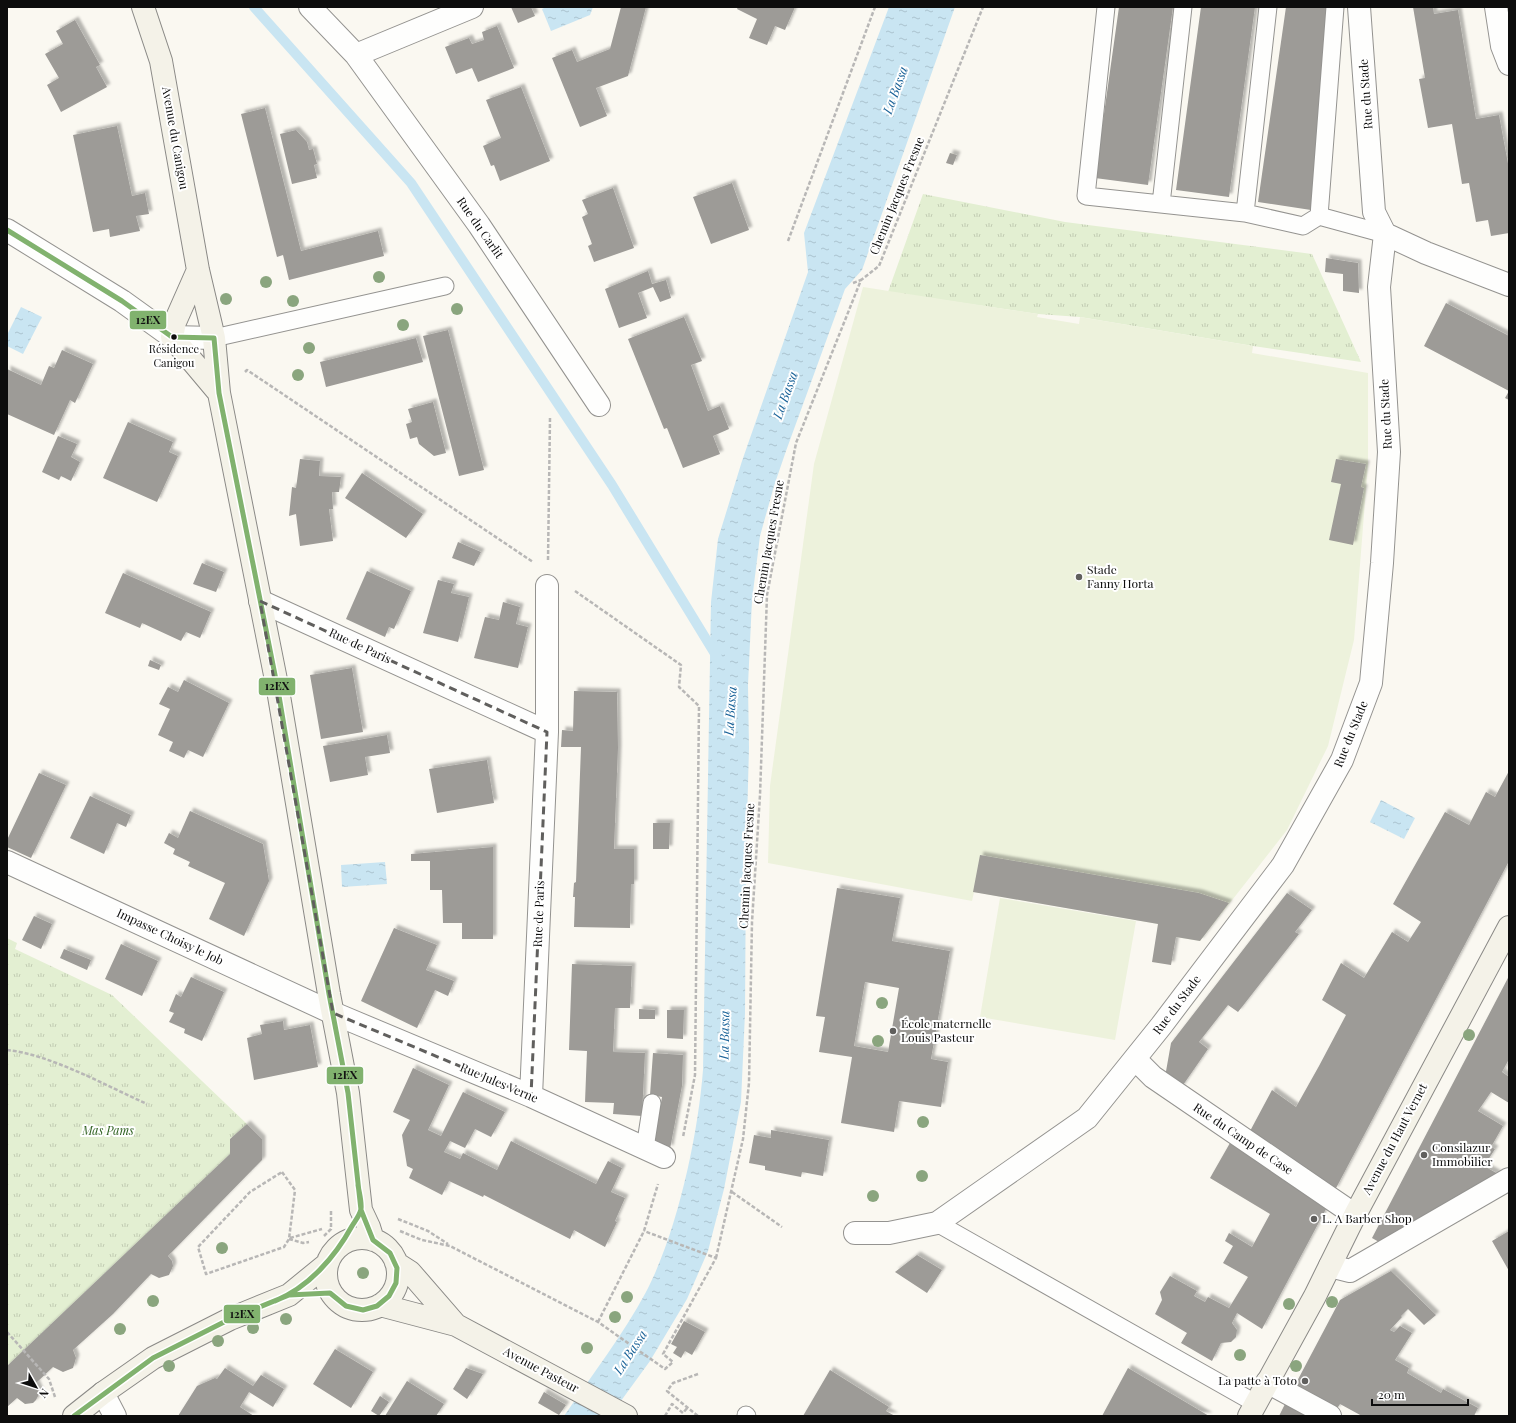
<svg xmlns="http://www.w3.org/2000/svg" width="1516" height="1423" viewBox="0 0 1516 1423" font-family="'Playfair Display',serif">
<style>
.grass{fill:url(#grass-tufts)}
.pitch{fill:#edf2dc}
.water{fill:url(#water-ripples)}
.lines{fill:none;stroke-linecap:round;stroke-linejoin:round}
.stream{stroke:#c9e5f2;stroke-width:10}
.building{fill:#9d9b97;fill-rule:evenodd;filter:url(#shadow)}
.lane-casing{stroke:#949390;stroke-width:19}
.street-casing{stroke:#949390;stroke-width:24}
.secondary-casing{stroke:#8a8986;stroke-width:24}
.path{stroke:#b8b7b6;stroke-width:2.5;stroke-dasharray:4 2;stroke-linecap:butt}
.lane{stroke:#fefefd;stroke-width:17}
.street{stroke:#fefefd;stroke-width:22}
.secondary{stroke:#f4f2e8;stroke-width:22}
.bus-1-casing{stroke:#fff;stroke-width:8}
.bus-1{stroke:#81b26e;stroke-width:5}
.tree{fill:#8aa57e}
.marked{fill:none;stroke:#605f5d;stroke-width:3;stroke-dasharray:8 5;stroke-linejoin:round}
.bus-dot{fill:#0d0d0d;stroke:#fff;stroke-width:1.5}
.poi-dot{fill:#605f5d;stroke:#fff;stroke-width:1.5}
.labels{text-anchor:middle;stroke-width:4;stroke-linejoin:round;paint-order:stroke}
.bus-label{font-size:11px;fill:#0d0d0d;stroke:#fff}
.street-label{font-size:12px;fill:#0d0d0d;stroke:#fff}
.poi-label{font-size:12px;fill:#0d0d0d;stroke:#fff;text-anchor:start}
.park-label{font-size:12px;font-style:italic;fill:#2f6120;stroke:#fff}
.water-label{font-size:13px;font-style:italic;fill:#1c6499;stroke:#fff}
.line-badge{stroke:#fff;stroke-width:1.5}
.pale-badge-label{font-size:11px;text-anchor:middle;font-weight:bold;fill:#111}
</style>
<defs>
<pattern id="grass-tufts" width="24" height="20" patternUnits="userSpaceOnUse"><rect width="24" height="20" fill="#e3efd2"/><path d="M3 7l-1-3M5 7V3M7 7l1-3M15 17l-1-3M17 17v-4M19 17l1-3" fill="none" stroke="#c2ccb3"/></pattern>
<pattern id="water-ripples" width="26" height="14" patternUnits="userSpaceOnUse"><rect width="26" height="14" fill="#c9e5f2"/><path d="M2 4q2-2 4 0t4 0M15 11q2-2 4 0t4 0" fill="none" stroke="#abc3ce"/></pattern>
<filter id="shadow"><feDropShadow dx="3.5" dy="-3.5" stdDeviation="1" flood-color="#0004"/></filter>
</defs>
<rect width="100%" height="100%" fill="#faf8f1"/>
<path class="grass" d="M923,194L1065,222L1312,254L1361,362L1253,346L1080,317L1038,314L888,292Z
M7,938L17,943L15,949L112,995L247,1124L230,1139V1154L7,1366Z"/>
<path class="pitch" d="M863,287L1038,314L1037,317L1079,324L1080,317L1253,346L1252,353L1368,373V464L1354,640L1328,746L1287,830L1200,941L1157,934L1158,924L974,892L972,901L768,863L770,786L814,464Z
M1000,898L1136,921L1115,1040L980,1017Z"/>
<path class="water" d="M546,7H593L590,15L551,31L542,9Z
M889,7H955L862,270L845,289L786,451L774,486L760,536L752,600L748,685L749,748L746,858L745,1013L741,1102L724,1189L708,1251L687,1299L650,1361L610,1416H564C592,1375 623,1335 646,1292C677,1233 698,1136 703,1070L711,602L718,539L742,461L808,272L804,233Z
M21,307L42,317L23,354L7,346V335Z
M1381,800L1415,818L1404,839L1370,822Z
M385,862L387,884L342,887L341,865Z"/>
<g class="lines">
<path class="stream" d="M254,7L411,183L612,485L717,657"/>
</g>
<path class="building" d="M511,7H531L535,16L518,23Z
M621,7H646L628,76L596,88L607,116L580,127L552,58L572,50L577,62L610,49Z
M738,7H795L785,30L775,26L767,45L749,38L757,19L737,9Z
M1119,7H1173L1148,185L1095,178Z
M1201,7H1255L1229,197L1176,190Z
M1286,7H1340L1311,210L1258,202Z
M1413,7H1433L1434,14L1458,10L1476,119L1499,115L1509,169V233L1491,236L1488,220L1476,222L1469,183L1462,184L1452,124L1428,128L1419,79L1425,78Z
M75,20L100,65L96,67L107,87L61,112L47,85L59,78L45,54L63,44L56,31Z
M497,26L514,68L478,82L472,68L456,74L445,47L469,38L472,44L484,40L482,32Z
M521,87L550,161L500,181L494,165L491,166L483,146L501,138L486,100Z
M265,108L301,251L378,231L384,256L289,280L283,255L277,257L241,114Z
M117,126L132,196L145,193L149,214L136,216L140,231L110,237L109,229L93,232L73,135Z
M296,130L307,142L309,150L313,149L317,164L314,165L317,178L292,184L280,134Z
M950,153L957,155L953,165L946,163Z
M732,183L749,230L711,244L693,197Z
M613,188L634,248L594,262L588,246L592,244L582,217L588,214L582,200Z
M1326,258L1358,263L1359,293L1343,291V274L1325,272Z
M648,271L652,284L666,280L671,298L660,302L653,287L638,293L647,318L619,328L605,289Z
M1446,303L1509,336V400L1505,398L1509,391L1424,346Z
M684,317L702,361L691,365L708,411L720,406L729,429L713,436L720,454L683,468L667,428L664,429L628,339Z
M448,330L484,470L459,476L423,336Z
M416,338L423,362L326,387L320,362Z
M62,350L93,364L75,403L70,400L54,435L7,414V369L41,385L49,366L54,368Z
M433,402L446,453L434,456L419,444L417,437L410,439L406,424L412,422L408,409Z
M128,422L173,442L169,452L178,456L157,502L103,478Z
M58,436L77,444L71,457L80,462L71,481L61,476L59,480L42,472Z
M300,459L320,461L319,476L341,477L339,492H332L333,509H329L333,541L300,546L296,514L289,516L292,487L296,488Z
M1336,459L1366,464L1361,487L1364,488L1353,545L1329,540L1341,484L1331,482Z
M362,473L423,514L406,538L345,498Z
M458,542L481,552L474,566L452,558Z
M202,563L224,572L216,592L193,584Z
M367,571L411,591L394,629L389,627L385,637L346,619Z
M123,573L211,612L200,638L186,632L181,641L142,623L140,628L105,613Z
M438,580L454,584L451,593L469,597L458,642L423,633Z
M503,602L520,607L516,624L528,627L518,668L474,658L485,617L499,620Z
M150,660L161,665L159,670L148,666Z
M352,668L363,732L321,739L310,675Z
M184,680L229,703L203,757L188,750L184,758L169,751L173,742L158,735L170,709L159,704L168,687L178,692Z
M574,691L617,692L618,748L614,849H634V884H631L630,928L574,927L575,897H573L574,883L576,882L581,747H561L562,730L573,731Z
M387,735L390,753L365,757L368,775L330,782L323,746Z
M487,760L494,803L437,813L429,769Z
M1509,771V861L1335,1190L1249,1133L1272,1090L1296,1107L1319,1066L1346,1015L1322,1000L1341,963L1364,978L1392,932L1408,942L1421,922L1393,904L1445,812L1469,825L1486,792L1495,797Z
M39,773L66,785L31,858L7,847V840Z
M90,796L131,815L126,827L117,823L104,854L70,838Z
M190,811L263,844L269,881L244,936L209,919L225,883L188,866L190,862L173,854L175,849L164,843L169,833L178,838Z
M653,823H670L669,849H653Z
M493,847V939H462V923H443L442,890H430V861H411V854Z
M980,855L1199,893L1229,903L1200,941L1176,937L1171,965L1152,962L1158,924L973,892Z
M837,888L900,898L892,941L950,951L931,1059L948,1062L941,1107L899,1101L894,1132L841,1123L852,1057L819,1052L825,1017L816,1016ZM865,982L899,988L888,1052L854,1046Z
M1287,893L1312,910L1295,932L1299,934L1238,1012L1228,1005L1199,1042L1208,1049L1181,1088L1165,1077L1171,1043Z
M34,916L52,924L41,949L22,940Z
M394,928L437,945L426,970L454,981L448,996L435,990L417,1028L361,1001Z
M121,944L158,961L142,996L105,979Z
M64,949L91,960L87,970L60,958Z
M572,964L632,966L630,1008H615L613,1052L645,1053L642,1116L613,1114L614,1103L585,1102L587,1051L569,1050Z
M1509,976V1059L1502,1072L1509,1077V1103L1491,1092L1478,1111L1503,1126L1491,1147L1495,1149L1484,1166L1498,1174L1379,1242L1372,1238Z
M191,977L224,992L202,1041L184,1033L185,1029L169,1022L174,1013L169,1011L176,994L181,997Z
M639,1009L655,1010V1019H639Z
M667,1010H684L683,1039L667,1038Z
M283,1021L284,1030L310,1025L318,1067L254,1080L247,1038L262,1034L260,1025Z
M653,1053L683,1055L682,1086L670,1149L654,1141L662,1097L650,1095Z
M413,1068L449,1085L428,1130L441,1136L463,1092L505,1112L491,1137L475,1129L465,1148L450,1141L444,1152L460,1159L463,1153L497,1170L511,1141L596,1184L608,1161L622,1168L611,1192L625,1198L615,1221L617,1222L605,1247L574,1230L570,1239L484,1195L483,1197L449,1181L442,1195L409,1178L413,1169L407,1166L402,1135L410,1120L393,1112Z
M247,1124L262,1139V1160L168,1256L172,1261L173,1266L169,1275L159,1278L151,1274L113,1314L73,1350L76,1358L73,1368L63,1372L53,1367L36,1383L40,1392L36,1400L33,1403L25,1404L17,1398L7,1407V1366L230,1154V1139Z
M771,1130L829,1140L823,1176L802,1172L801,1177L765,1170V1166L749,1163L754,1135L771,1138Z
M1230,1143L1324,1206L1326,1209L1262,1329L1237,1313L1232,1323L1237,1330L1236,1337L1231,1342L1221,1343L1212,1361L1181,1343L1187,1333L1155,1314L1162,1300L1160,1292L1170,1276L1197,1291L1194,1296L1205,1302L1208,1297L1229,1308L1248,1277L1223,1263L1233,1246L1225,1241L1229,1233L1252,1247L1270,1214L1210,1178Z
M1509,1231V1271L1492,1241Z
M917,1255L942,1270L927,1293L895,1272Z
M1391,1271L1436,1315L1424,1325L1408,1309L1401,1316L1402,1317L1390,1330L1394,1332L1400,1326L1412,1333L1395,1360L1409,1368L1407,1373L1441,1393L1443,1389L1478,1408L1474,1416H1362L1340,1404L1336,1410L1294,1387L1340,1300Z
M684,1321L705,1332L692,1355L685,1351L681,1358L673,1353L677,1347L671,1344Z
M335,1349L373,1372L351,1408L313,1384Z
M225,1368L253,1386L261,1375L284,1389L273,1407L249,1392L240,1407L254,1416H178L197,1386L215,1378L217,1379Z
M466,1368L483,1374L467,1399L453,1389Z
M1128,1368L1209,1416H1102Z
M830,1370L889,1407L886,1411L895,1416H803Z
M407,1381L444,1404L436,1416H385Z
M544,1392L566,1405L559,1415L538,1403Z
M380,1396L389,1402L379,1416L371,1411Z
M1286,1402L1317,1416H1279Z"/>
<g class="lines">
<g class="lane-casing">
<path id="lane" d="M1106,7L1086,196L1245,213L1303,226L1319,216
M1161,204L1183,7
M1245,213L1268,7
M1319,216L1335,7
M1319,216L1385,234
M214,338L445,286
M645,1148L652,1103
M937,1223L1255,1403
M746,1415L747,1416"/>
</g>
<g class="street-casing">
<path id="street" d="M310,7L356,55L479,225L599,405
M1496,7L1502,46L1509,64
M356,55L472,7
M7,230L122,301L172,337L214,338
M1385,234L1426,253L1509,285
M260,601L547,732
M7,862L333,1013L531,1096L664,1157
M1135,1059L1153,1077L1355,1215
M531,1096L547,732V586
M855,1233H889L937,1223L1087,1118L1161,1026L1283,865L1342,760L1371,683L1382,563L1389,452L1379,287L1385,234L1374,212L1359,7
M1330,1266L1350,1271L1509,1179
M1267,1382L1330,1416
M103,1393L115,1416"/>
</g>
<g class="secondary-casing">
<path id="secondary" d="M143,7L161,61L198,270L214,338L219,393L278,690L329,994L348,1093L361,1210L369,1227L373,1240
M198,270L175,322L172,337L219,393
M326 1274a36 36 0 1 1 72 0a36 36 0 1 1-72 0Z
M396,1263L410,1272L456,1325
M380,1305L456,1325L626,1416
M74,1416L103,1393L153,1358L230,1319L289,1295L327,1264
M1249,1416L1315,1296L1355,1215L1509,927"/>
</g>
<path class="path" d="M788,241L875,7
M853,283L861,280
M245,372L247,370L533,562
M548,560L550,418
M575,591L681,665L679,687L699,706L695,1075L683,1137
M7,1050C49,1054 107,1086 147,1104
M282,1172L295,1190L289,1239L284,1247L206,1274L198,1247L250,1192Z
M732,1192L782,1227
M398,1219L428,1231L448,1244
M400,1231L422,1240L450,1246L598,1322L665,1369L673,1362L663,1354L716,1258L644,1231
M324,1236L331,1229V1210
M290,1238L322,1229
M289,1239L303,1243L309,1242
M716,1258L743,1139L749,1083L752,922L760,795L767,595L796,443L861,280L879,266L983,7
M598,1322L644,1231L658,1184
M7,1332L49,1379L55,1397
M698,1374L673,1383L667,1391L698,1416
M665,1416L672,1404L683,1413L688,1407"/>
<use href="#lane" class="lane"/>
<use href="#street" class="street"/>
<use href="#secondary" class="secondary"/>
<g class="bus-1-casing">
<path id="bus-1" d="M7,230L122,301L172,337L214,338L219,393L278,690L329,994L348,1093L361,1210L373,1240L390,1253L397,1268L396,1283L389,1296L377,1306L363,1310L346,1306L330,1293L289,1295L230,1319L153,1358L74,1416
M275,1301C309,1287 335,1257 352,1226C355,1221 360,1215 361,1209C362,1202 359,1192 358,1185"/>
</g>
<use href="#bus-1" class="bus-1"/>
</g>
<g class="tree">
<circle cx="379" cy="277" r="6"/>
<circle cx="266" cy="282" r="6"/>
<circle cx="226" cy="299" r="6"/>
<circle cx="293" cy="301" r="6"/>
<circle cx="457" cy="309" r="6"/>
<circle cx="403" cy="325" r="6"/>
<circle cx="309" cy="348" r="6"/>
<circle cx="298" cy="375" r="6"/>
<circle cx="882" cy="1003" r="6"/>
<circle cx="1469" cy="1035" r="6"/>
<circle cx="878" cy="1041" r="6"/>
<circle cx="923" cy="1122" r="6"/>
<circle cx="922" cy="1176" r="6"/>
<circle cx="873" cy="1196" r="6"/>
<circle cx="222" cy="1248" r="6"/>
<circle cx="363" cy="1273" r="6"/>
<circle cx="627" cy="1297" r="6"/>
<circle cx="153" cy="1301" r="6"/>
<circle cx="1332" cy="1302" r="6"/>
<circle cx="1289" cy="1304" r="6"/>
<circle cx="615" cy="1317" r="6"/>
<circle cx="286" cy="1319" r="6"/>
<circle cx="253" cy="1328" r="6"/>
<circle cx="120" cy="1329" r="6"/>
<circle cx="218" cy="1341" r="6"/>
<circle cx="587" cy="1348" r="6"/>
<circle cx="1240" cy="1355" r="6"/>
<circle cx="169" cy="1366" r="6"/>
<circle cx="1296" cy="1366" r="6"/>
</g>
<path class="marked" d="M260,601L547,732L531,1096L333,1013Z"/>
<circle class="bus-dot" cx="174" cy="337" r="3.5"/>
<g class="poi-dot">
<circle cx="1079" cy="577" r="4"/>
<circle cx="893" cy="1031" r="4"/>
<circle cx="1424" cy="1155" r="4"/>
<circle cx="1314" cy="1219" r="4"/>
<circle cx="1305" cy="1381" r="4"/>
</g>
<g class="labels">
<g class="bus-label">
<text x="174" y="353">Résidence<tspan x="174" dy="14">Canigou</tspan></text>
</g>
<g class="street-label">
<text transform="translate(1366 94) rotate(-94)" y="4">Rue du Stade</text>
<text transform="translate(175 138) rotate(80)" y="4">Avenue du Canigou</text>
<text transform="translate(897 196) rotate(-68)" y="4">Chemin Jacques Fresne</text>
<text transform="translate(480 228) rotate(55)" y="4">Rue du Carlit</text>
<text transform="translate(1386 414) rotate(-93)" y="4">Rue du Stade</text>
<text transform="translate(769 542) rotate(-80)" y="4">Chemin Jacques Fresne</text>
<text transform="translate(360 646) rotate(25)" y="4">Rue de Paris</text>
<text transform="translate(1351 734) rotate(-68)" y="4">Rue du Stade</text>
<text transform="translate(747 866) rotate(-87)" y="4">Chemin Jacques Fresne</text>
<text transform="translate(539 914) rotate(-88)" y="4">Rue de Paris</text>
<text transform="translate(170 937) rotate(25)" y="4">Impasse Choisy le Job</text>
<text transform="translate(1177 1005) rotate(-53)" y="4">Rue du Stade</text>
<text transform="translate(499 1083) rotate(23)" y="4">Rue Jules Verne</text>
<text transform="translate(1243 1139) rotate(34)" y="4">Rue du Camp de Case</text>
<text transform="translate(1395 1139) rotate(-62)" y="4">Avenue du Haut Vernet</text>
<text transform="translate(541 1370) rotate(28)" y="4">Avenue Pasteur</text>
</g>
<g class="poi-label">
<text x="1087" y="574">Stade<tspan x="1087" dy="14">Fanny Horta</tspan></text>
<text x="901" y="1028">École maternelle<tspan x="901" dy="14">Louis Pasteur</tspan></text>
<text x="1432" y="1152">Consilazur<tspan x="1432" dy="14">Immobilier</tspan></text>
<text x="1322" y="1223">L. A Barber Shop</text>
<text x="1297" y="1385" text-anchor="end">La patte à Toto</text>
</g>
<g class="park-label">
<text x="108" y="1135">Mas Pams</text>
</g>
<g class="water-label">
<text transform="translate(895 90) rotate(-70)" y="5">La Bassa</text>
<text transform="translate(785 395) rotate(-70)" y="5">La Bassa</text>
<text transform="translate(730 711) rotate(-86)" y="5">La Bassa</text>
<text transform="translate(724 1035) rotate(-89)" y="5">La Bassa</text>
<text transform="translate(630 1352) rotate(-57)" y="5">La Bassa</text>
</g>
</g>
<g class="line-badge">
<rect x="129" y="310" width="38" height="20" rx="4" fill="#81b26e"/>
<rect x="258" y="677" width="38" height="19" rx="4" fill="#81b26e"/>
<rect x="326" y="1066" width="38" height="19" rx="4" fill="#81b26e"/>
<rect x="223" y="1304" width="38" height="20" rx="4" fill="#81b26e"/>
</g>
<g class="pale-badge-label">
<text x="148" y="324">12EX</text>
<text x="277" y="690">12EX</text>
<text x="345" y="1079">12EX</text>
<text x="242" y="1318">12EX</text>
</g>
<rect width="1516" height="1423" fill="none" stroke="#0d0d0d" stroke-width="16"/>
<g transform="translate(36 1387) rotate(129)" stroke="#ffffff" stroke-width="3" paint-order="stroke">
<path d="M0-3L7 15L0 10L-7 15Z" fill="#0d0d0d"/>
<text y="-6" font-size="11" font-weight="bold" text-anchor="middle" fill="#0d0d0d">N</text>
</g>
<path d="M1372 1399v6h96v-6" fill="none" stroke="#0d0d0d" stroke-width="2"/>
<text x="1378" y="1399" font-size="12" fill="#0d0d0d" stroke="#ffffff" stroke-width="3" paint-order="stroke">20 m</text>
</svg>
